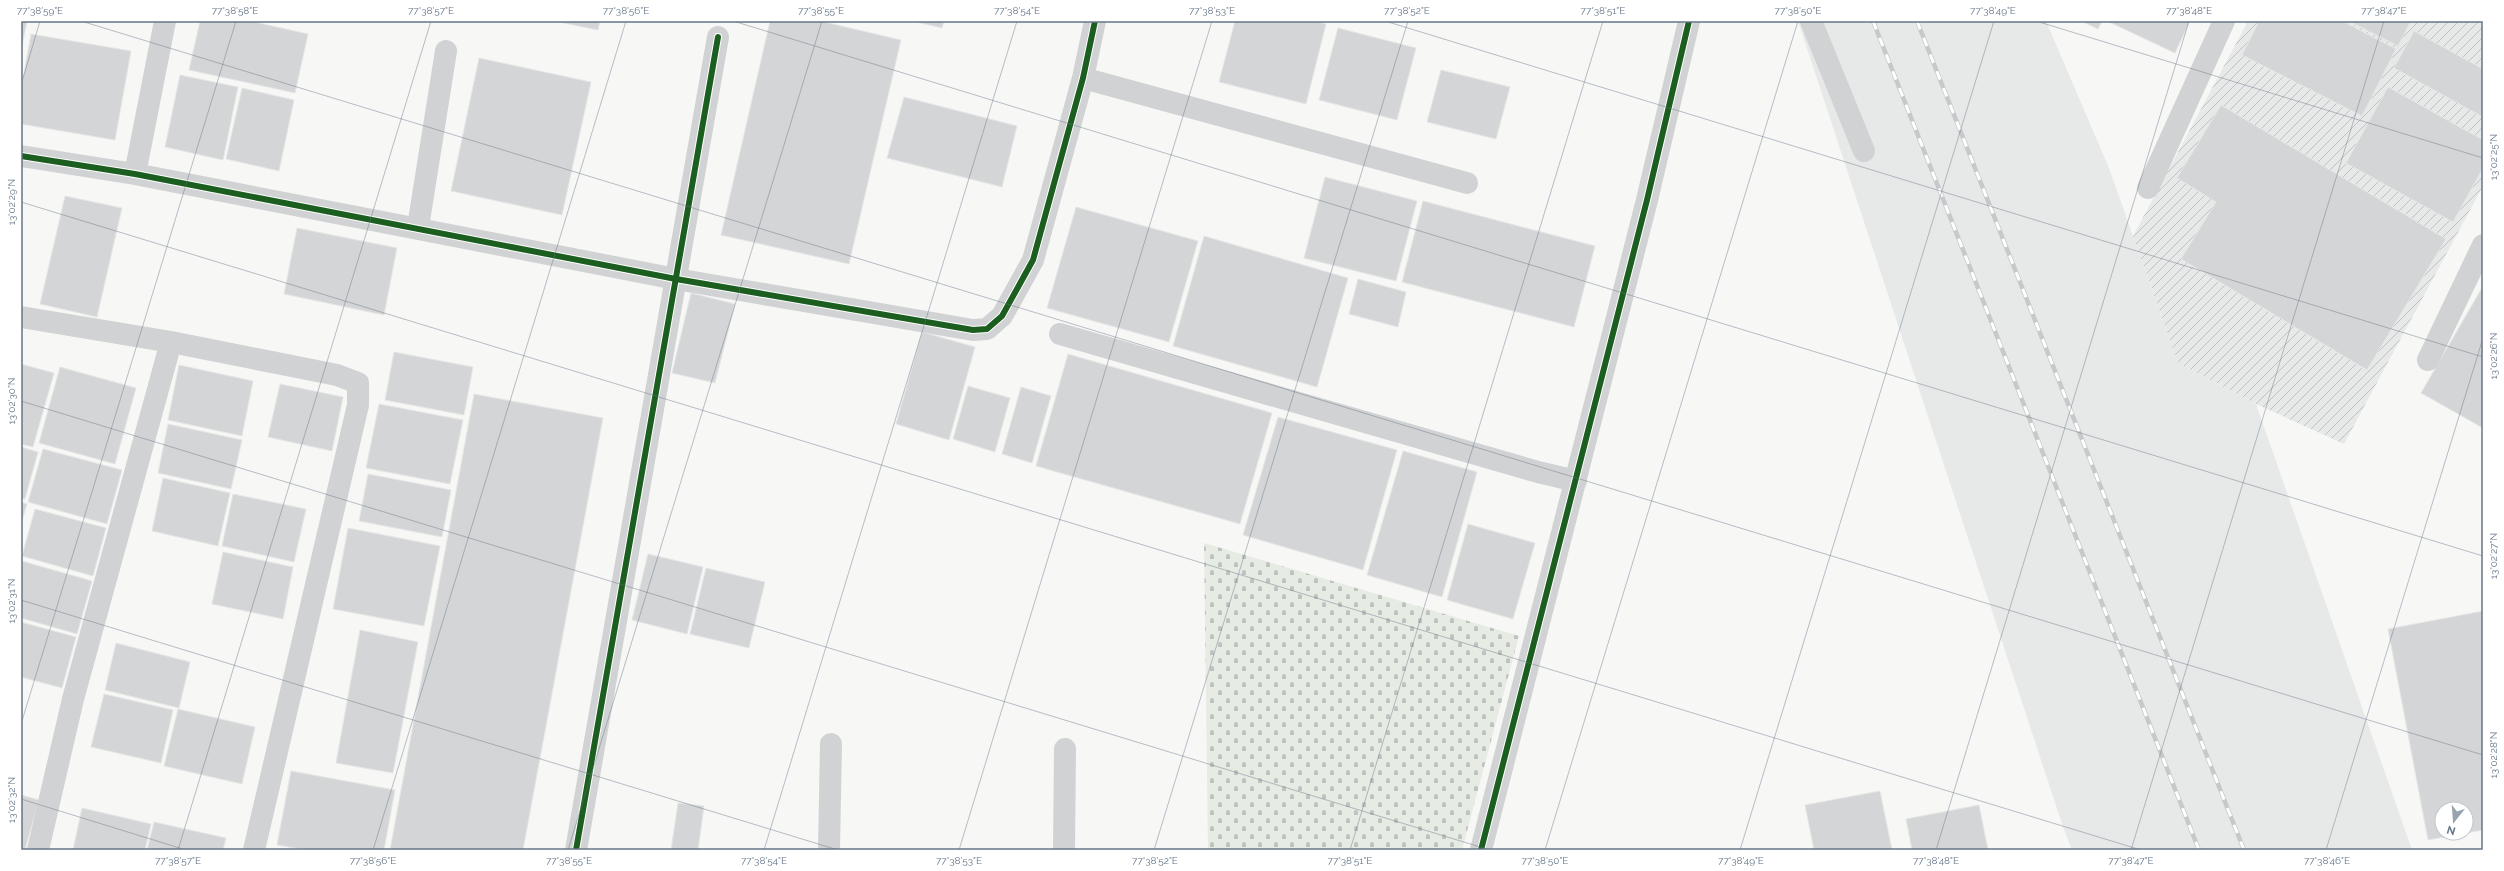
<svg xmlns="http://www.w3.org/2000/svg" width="2504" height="871" viewBox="0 0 2504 871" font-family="Raleway,sans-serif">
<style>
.built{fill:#e7e9e9}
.industrial{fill:url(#industrial-furrows)}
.cemetery{fill:url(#cemetery-stones)}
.building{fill:#d4d5d6;stroke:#e6e6e6;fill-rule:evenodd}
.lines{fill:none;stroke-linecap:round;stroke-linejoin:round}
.minor{stroke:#d1d2d3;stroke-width:22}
.rail-casing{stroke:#c7c8c9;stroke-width:4.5}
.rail{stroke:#fff;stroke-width:3;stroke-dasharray:9;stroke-linecap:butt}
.cycleway-casing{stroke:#fff;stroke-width:8}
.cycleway{stroke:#1b5e20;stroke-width:6}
.ticks{fill:none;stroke:#657688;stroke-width:1;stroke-opacity:0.45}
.neatline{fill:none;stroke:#657688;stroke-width:1.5}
.ticks-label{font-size:10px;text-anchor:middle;fill:#657688}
</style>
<defs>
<pattern id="industrial-furrows" width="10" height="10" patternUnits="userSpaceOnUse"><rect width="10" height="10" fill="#e7e9e9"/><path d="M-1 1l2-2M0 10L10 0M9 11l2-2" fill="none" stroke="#bfc1c3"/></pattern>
<pattern id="cemetery-stones" width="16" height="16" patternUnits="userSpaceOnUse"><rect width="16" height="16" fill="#e6ebe4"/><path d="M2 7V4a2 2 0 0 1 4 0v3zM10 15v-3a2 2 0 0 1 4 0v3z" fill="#bec3bf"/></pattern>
</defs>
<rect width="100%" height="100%" fill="#f7f7f6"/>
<path class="built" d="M1798,21H2046L2109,168L2178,363L2256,404L2412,850H2072L2063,827Z"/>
<path class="industrial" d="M2248,21H2483V186L2344,444L2256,404L2178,363L2133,236Z"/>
<path class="cemetery" d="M1204,543L1519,636L1462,850H1208Z"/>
<path class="building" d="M21,21H27L21,51Z
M200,21H250L308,34L295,93L189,70Z
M554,21H600L598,30Z
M770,21H820L901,40L849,264L721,235Z
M912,21H944L942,28Z
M1235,21H1314L1326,24L1306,104L1219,82Z
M2081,21H2102L2098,29Z
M2107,21H2190L2175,53Z
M2259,21H2342L2396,49L2362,116L2242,55Z
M2349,21H2411L2398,46Z
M1338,28L1416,48L1397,120L1319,100Z
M2414,31L2483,69V117L2394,68Z
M31,34L131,51L115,140L21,124V90Z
M479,58L591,82L562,215L451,191Z
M1441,70L1510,87L1496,139L1427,122Z
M180,75L238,87L223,160L165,147Z
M2388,87L2483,140V168L2453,222L2346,163Z
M242,88L294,100L279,171L226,159Z
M904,97L1017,126L1002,187L887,158Z
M2221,105L2446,239L2367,370L2181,259L2216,202L2177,178Z
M1325,177L1417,201L1396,281L1304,258Z
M65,196L122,208L97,317L40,304Z
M1423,201L1595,246L1574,327L1402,282Z
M1076,207L1198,241L1169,342L1047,308Z
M297,228L397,248L384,315L284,294Z
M1204,236L1348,278L1317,387L1173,346Z
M1358,279L1406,292L1398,327L1349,314Z
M2483,286V428L2421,393Z
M691,293L735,304L715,383L672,373Z
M922,332L975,347L949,440L896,424Z
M394,352L473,367L464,415L385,400Z
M1068,354L1272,413L1240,524L1036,466Z
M21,364L54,373L33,447L21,444Z
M179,365L253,381L242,436L168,420Z
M60,367L136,388L115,464L39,443Z
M280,384L343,397L332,451L268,437Z
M968,386L1010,398L995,452L953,439Z
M1021,387L1051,396L1032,463L1002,454Z
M474,394L603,418L523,850H390Z
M379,404L463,420L450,484L366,468Z
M1278,417L1397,450L1363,570L1243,535Z
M168,424L242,440L231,489L158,473Z
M21,447L38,452L25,499L21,498Z
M43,449L122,470L107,524L28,502Z
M1403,451L1477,472L1442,597L1367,575Z
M368,474L451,490L442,537L359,521Z
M163,478L230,493L218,546L152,531Z
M233,494L306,509L294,562L222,546Z
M21,502L27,504L21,524Z
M35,509L106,528L93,576L22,556Z
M1468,524L1535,543L1513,619L1447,600Z
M348,528L440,546L424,626L333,609Z
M223,552L293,567L283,619L212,604Z
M648,554L703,567L687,634L632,620Z
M22,561L92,581L77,634L21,618Z
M706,568L765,582L749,648L690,634Z
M2483,611V830L2428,840L2388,629ZM2442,809H2466V833H2442Z
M21,622L76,637L62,688L21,677Z
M360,630L418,642L393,773L336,763Z
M116,643L190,662L179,708L105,690Z
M104,694L173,710L161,763L91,747Z
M178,709L255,727L242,784L164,766Z
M291,771L395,790L384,850H306L277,845Z
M1880,791L1892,850H1814L1805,805Z
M21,795L39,800L25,850H21Z
M678,803L704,806L698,850H671Z
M1979,805L1988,850H1912L1906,819Z
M82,808L151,824L145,850H73Z
M154,822L226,838L223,850H147Z"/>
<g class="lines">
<path class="minor" d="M1811,21L1864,151
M1083,78L1467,183
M21,156L135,174L676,279L973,330L987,329L1002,316L1033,260L1083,78L1095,21
M135,174L165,21
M2148,188L2224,21
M418,227L446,51
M21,317L171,342L73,699L38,850
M1060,334L1538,472L1576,481
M171,342L337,375L358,383V405L254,850
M2428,360L2483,245
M576,850L718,37
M829,850L831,744
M1064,850L1065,749
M1481,850L1647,200L1689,21"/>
<g class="rail-casing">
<path id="rail" d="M1873,21L2199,850
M1917,21L2244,850"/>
</g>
<use href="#rail" class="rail"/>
<g class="cycleway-casing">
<path id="cycleway" d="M21,156L135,174L676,279L973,330L987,329L1002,316L1033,260L1083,78L1095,21
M576,850L718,37
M1481,850L1647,200L1689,21"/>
</g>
<use href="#cycleway" class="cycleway"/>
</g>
<path class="ticks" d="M81,21L2483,755M733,21L2483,556M1385,21L2483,357M2036,21L2483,158M21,85L40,21M21,202L2141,850M21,401L1490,850M21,600L838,850M21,724L236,21M21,799L186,850M178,850L431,21M373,850L626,21M568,850L822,21M764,850L1017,21M959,850L1212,21M1154,850L1408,21M1350,850L1603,21M1545,850L1798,21M1740,850L1994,21M1936,850L2189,21M2131,850L2384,21M2326,850L2483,338"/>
<rect width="2504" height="871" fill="none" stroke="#ffffff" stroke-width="44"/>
<g transform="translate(2454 821) rotate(197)"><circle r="19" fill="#ffffff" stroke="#c1c8cf"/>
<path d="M0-3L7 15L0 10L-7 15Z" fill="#98a3ae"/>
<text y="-6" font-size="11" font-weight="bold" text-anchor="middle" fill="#657688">N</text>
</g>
<rect x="22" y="22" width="2460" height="827" class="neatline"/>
<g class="ticks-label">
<text x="40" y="14">77°38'59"E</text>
<text x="235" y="14">77°38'58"E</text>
<text x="431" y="14">77°38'57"E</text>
<text x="626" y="14">77°38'56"E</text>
<text x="821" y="14">77°38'55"E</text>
<text x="1017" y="14">77°38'54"E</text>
<text x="1212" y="14">77°38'53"E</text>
<text x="1407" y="14">77°38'52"E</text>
<text x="1603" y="14">77°38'51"E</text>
<text x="1798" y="14">77°38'50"E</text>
<text x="1993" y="14">77°38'49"E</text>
<text x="2189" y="14">77°38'48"E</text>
<text x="2384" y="14">77°38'47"E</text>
<text transform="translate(2493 157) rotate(-90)" y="4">13°02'25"N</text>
<text transform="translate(11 202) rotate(-90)" y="4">13°02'29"N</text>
<text transform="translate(2493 356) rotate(-90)" y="4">13°02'26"N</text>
<text transform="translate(11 401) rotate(-90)" y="4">13°02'30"N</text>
<text transform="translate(2493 556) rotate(-90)" y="4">13°02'27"N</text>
<text transform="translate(11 601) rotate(-90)" y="4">13°02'31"N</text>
<text transform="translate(2493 755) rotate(-90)" y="4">13°02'28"N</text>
<text transform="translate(11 800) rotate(-90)" y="4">13°02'32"N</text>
<text x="178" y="864">77°38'57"E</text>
<text x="373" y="864">77°38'56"E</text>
<text x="569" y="864">77°38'55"E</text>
<text x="764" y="864">77°38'54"E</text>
<text x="959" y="864">77°38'53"E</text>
<text x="1155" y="864">77°38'52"E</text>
<text x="1350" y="864">77°38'51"E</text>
<text x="1545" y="864">77°38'50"E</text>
<text x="1741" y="864">77°38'49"E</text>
<text x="1936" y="864">77°38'48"E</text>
<text x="2131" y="864">77°38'47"E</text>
<text x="2327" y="864">77°38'46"E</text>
</g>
</svg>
